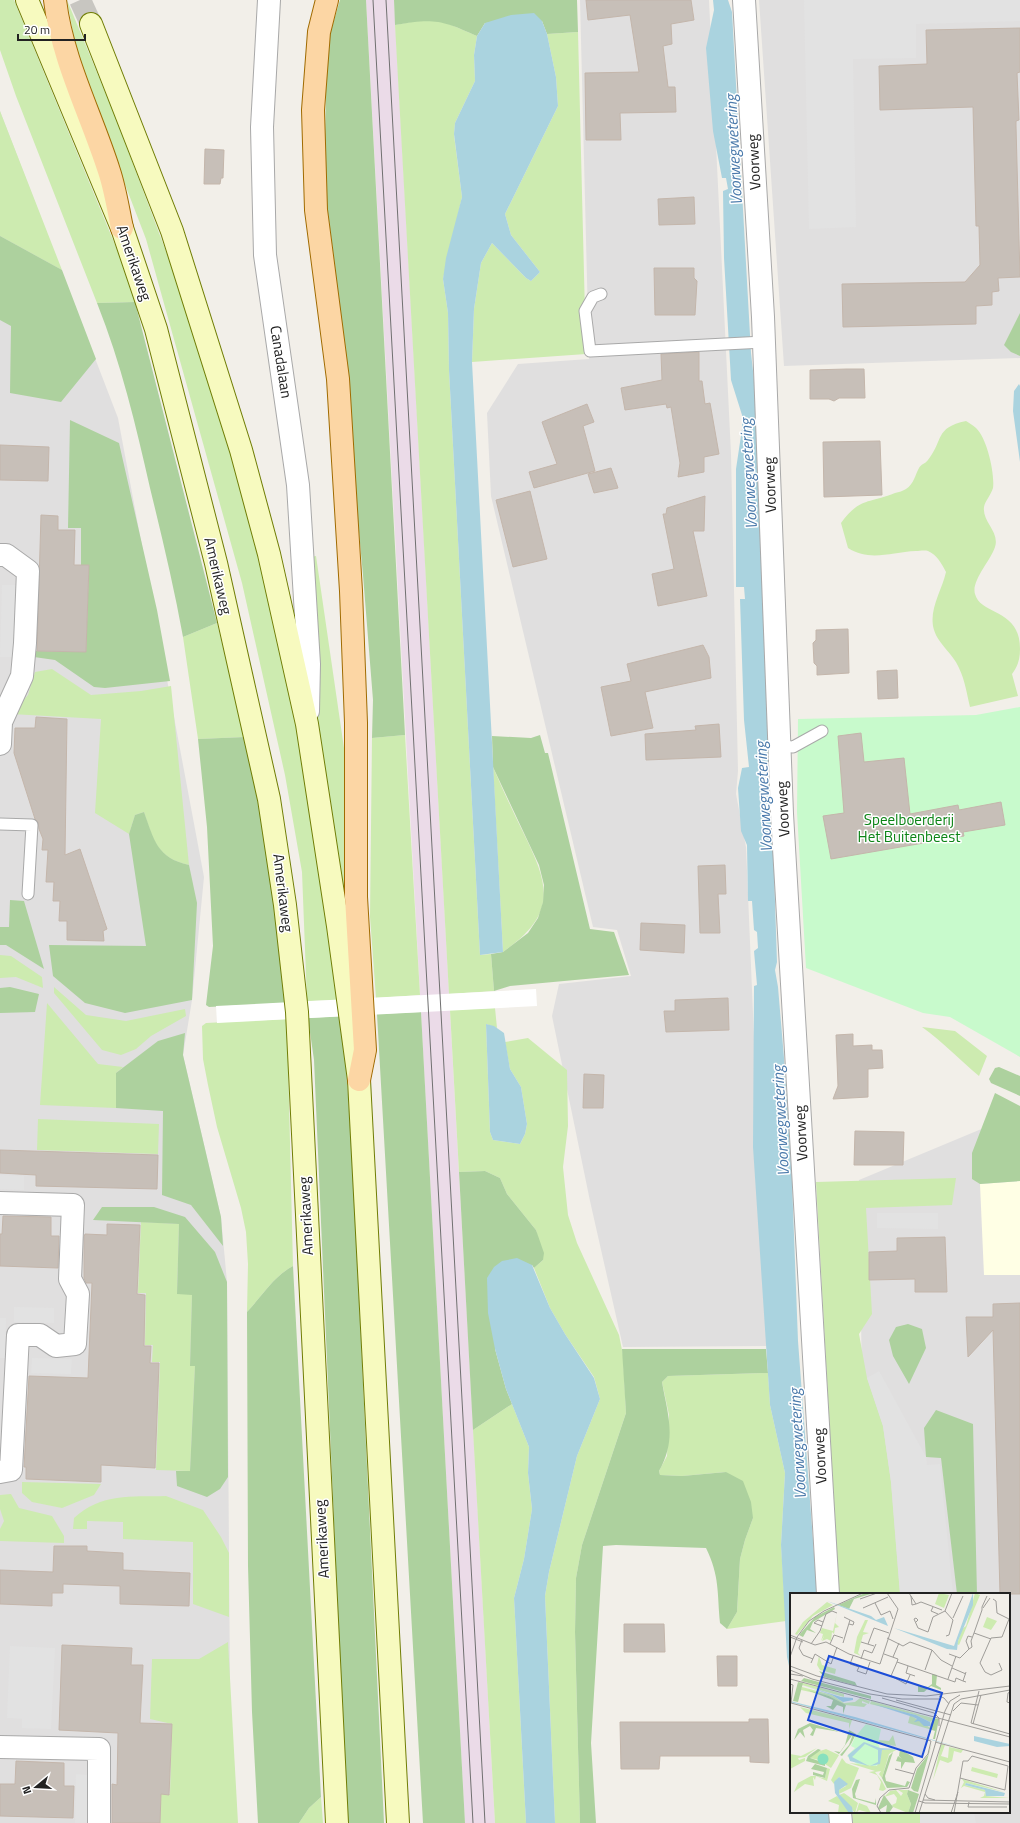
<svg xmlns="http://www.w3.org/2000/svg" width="1020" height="1823" viewBox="0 0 1020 1823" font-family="'Titillium Web',sans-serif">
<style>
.residential{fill:#e0dfdf}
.industrial{fill:#ebdbe8}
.education{fill:#ffffe5}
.grass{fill:#cdebb0}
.forest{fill:#add19e}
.park{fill:#c8facc}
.parking{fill:#e2e2e2}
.water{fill:#aad3df}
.pier{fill:#fff}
.building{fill:#c7bfb8;stroke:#c4b6ab}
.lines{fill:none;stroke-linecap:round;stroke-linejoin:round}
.secondary-tunnel{stroke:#c8c6c1;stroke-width:22;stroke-dasharray:22 11;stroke-linecap:butt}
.lane-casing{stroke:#a9a9a9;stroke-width:13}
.street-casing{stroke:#a9a9a9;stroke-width:24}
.secondary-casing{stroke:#707d05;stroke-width:24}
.primary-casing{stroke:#a06b00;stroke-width:24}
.lane{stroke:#fff;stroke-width:11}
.street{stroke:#fff;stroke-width:22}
.secondary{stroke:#f7fabf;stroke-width:22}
.primary{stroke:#fcd6a4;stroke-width:22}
.tram{stroke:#707070;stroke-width:1}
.labels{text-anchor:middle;stroke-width:3;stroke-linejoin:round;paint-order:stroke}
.street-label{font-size:15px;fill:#222;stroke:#fff}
.park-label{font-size:15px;fill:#0c8416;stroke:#fff}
.water-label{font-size:16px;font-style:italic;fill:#4a7aab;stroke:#fff}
.inset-road{fill:none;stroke:#9f9d99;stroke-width:1}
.view{fill:#1d4ed8;fill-opacity:0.15;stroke:#1d4ed8;stroke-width:2}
.inset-edge{fill:none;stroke:#222;stroke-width:2}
</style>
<rect width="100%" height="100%" fill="#f2efe9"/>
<path class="residential" d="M580,0H709L731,454L738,771L736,794L746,847L767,1346L623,1347L590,1201L552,1016L559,984L631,976L617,930L593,927L491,496L487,413L518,364L589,359Z
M759,0H1020V358L784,366Z
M0,111L118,418L204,877L192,1000L183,1055L221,1217L227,1282L231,1823H0Z
M1020,1113V1823H869V1812H1009V1594H865L859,1180Z"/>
<path class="industrial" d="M366,0H394L495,1823H465Z"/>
<path class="education" d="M1020,1181V1275H984L980,1184Z"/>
<path class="grass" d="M0,0H14L118,252L135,302L97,303L16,96L0,50Z
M67,0L115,116L196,331L270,589L289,680L342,1000L307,1001L302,872L285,775L242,583L146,239L79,65Z
M421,20L442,21L477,36L474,55L475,81L455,123L454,135L462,197L443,279L448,313L449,370L480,955L491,954L494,991L449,994L395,25Z
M578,32L586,354L472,362L474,309L481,263L492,243L526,278L531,281L540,272L511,235L505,214L558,106L556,77L547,34Z
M0,111L62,270L0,236Z
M966,421C969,423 973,425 976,428C987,438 995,474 993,488C991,495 985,501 984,507C982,522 1000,532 995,547C991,560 971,581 975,594C981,616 1020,608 1020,649C1020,659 1018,666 1012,674L1018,696L970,707C967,695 965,680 959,668C953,653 936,643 933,626C930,607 942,590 946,572C942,564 937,555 928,551C925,550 919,551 916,551C891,552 870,562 848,548L841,523C860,497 868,504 895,493C899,492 903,491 906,489C914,484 915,475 919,468C921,464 925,464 928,460C944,440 934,428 966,421Z
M316,556L345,755V934L319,757L310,557Z
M217,623L245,737L198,739L183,637Z
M52,669L91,695L141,691L171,686L189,865C157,858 153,840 144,812L135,815L129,834L95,813L101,719L11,714L28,695L35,672Z
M405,735L420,995L376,998L370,917L372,738Z
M493,767C503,790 513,812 524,834C550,887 557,914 503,952Z
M0,955L11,956L42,977L43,988L16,977L0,978Z
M54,987L86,1015L126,1021L185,1009L186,1016L151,1036L136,1049L121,1055L102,1050L54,993Z
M47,1003L98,1064L123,1067L116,1073V1108L40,1105Z
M495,1008L497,1028L486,1024L490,1132L493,1140L520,1144L525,1134L527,1124L521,1087L510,1069L505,1042L528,1038L567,1070L568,1126L563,1167L568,1215L577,1243L619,1335L623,1355L626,1413L582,1545L576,1578L575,1632L580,1823H555L545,1596L549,1572L577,1456L600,1399L594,1377L565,1334L550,1308L534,1268L543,1260L536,1230L507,1194L500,1178L485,1171L459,1172L450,1010Z
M287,1019L293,1266C273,1277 262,1296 247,1312L248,1264L246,1232L241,1208L217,1127L208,1085L203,1059L202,1026L206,1023Z
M922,1027L955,1031L987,1056L979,1076C960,1060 943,1042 922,1027Z
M38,1119L159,1124L158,1154L37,1150Z
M956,1178L952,1205L866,1208L872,1314L859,1334L867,1378L883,1426L891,1482L900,1594H839L816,1182Z
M141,1222L179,1224L177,1294H192L190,1365L195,1366L190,1471L156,1470L160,1362H152L153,1345H145L146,1293H138Z
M768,1373L770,1405L785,1473L781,1545L786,1621L727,1629L737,1612L740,1559L745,1540L753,1518L726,1472L682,1476L660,1475L659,1471L667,1456L669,1415L662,1382L668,1376Z
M512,1404L529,1447L528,1473L532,1509L524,1559L514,1598L526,1823H495L473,1430Z
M22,1482L101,1484L94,1495L62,1508L32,1502L22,1493Z
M11,1494L19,1508L52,1516L64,1536V1543L0,1541V1529L4,1521L0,1509V1495Z
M166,1496L203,1510L221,1537L229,1553V1617L193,1604V1542L123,1539V1522L87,1521V1529H73L74,1518C101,1493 131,1497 166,1496Z
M228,1642L238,1823H160L161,1794H170L172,1724L150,1719L152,1659H199Z
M321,1797L323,1823H299L309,1808Z
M852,1812H920V1823H853Z"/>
<path class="forest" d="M340,0H366L405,735L372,738L373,700L363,575L333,251L324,184L327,44Z
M394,0H577L578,32L547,34L542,21L485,23L477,36C442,20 433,18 395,25Z
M0,236L62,270L96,359L61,402L10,393L11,326L0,320Z
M135,302L217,623L183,637C174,587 162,537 150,488C136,426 121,363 97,303Z
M1020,313V356L1011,352L1004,345Z
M70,420L119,443L157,610L170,681L105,688L94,687L55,660L34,657L35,651L86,652L89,566L81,565V528H68Z
M540,735L545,753H548L590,929L614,932L629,975L510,986L494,991L491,954L503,952L528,933L538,918L543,902L544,885L539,865L493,767L492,736L531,738Z
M245,737C264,824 276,913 285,1003L209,1007L206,1005L213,946L207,827L198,739Z
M144,812C154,840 157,858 189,865L197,903L192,1000L125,1013L85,1003L53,976L49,945L146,946L129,834L135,815Z
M10,900L24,901L44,969L6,945H0V927H9Z
M10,987L39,994L35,1012L0,1013V988Z
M421,1012L465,1823H423L377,1014Z
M343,1016L353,1173L384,1823H347L314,1060L308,1018Z
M185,1033L183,1055L221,1217L223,1246L191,1205L162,1195L163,1111L116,1108V1073L158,1041Z
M999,1067L1020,1076V1096L991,1083L989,1079L995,1068Z
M995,1093L1020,1106V1181L980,1184L972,1179V1153Z
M485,1171L500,1178L507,1194L536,1230L544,1253L543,1260L534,1268L532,1265L495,1349L506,1389L512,1404L473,1430L459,1172Z
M102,1207H154L185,1217L215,1252L227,1282L228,1477L220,1489L207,1497L177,1486L176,1471H190L195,1366H190L192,1295L177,1294L179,1224L93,1220Z
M293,1266L321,1797L309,1808L299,1823H258L252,1712L248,1566L247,1312C262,1296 273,1277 293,1266Z
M908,1324L922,1329L926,1348L909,1384L893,1356L889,1340L896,1327Z
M622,1349H766L768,1373L668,1376L662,1382C668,1416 677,1439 659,1471L660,1475L682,1476L726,1472L743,1481L751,1502L753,1518L745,1540L740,1559L737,1612L727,1629L720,1623C717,1593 720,1577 706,1548L616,1545L603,1546L591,1743L596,1823H580L575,1632L576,1578L582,1545L626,1413Z
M936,1410L973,1424L977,1594H957L941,1458L926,1457L924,1428Z"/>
<path class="park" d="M1020,707V1057L950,1017L923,1013L806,968L797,812L798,719L976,715Z"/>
<path class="parking" d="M804,0H1020V21L916,24V58L853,59L856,227L809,229Z
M2,585H17L15,657H0Z
M0,1175L24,1176V1190L0,1189Z
M877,1213H938V1229L877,1228Z
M14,1307L54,1308V1323L14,1322Z
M0,1318H6L5,1358H0Z
M32,1358L72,1359L71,1374L31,1373Z
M879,1371L926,1457L927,1465L940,1464L953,1594H900L891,1482L883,1426L867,1378Z
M10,1646L55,1648L51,1729L22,1728V1719L7,1718Z
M76,1774L91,1775L90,1823H75Z
M920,1812H974L976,1823H920Z"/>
<path class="water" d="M713,0H728L732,12L751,353L759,425V504L770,750L777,962L775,970L778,987L784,1058L792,1182L798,1341L817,1594H791V1675L787,1657L781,1545L785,1473L770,1405L753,1147L754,986L757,985L754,951L758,948L757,932L754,930L752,901H748L747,845L741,831L738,788L742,768L749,767L744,720L740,599H745L744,587H736V469L742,429V415L731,380L724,258L723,191L728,189L726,178H722L713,131L706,48L714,10Z
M534,13L542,21L547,34L556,77L558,106L505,214L511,235L540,272L531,281L526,278L492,243L481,263L474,309L472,362L503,952L480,955L449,370L448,313L443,279L446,258L462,197L454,134L455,123L475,81L474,55L477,36L485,23L511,15Z
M1019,384L1020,386V462L1013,411L1014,391Z
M486,1024L494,1026L504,1033L510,1069L521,1087L527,1124L525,1134L520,1144L493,1140L490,1132Z
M517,1258L532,1265L550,1308L565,1334L594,1378L600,1399L577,1456L549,1572L545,1596L555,1823H526L514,1598L524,1559L532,1509L528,1473L529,1447L506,1389L495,1349L488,1313L487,1278L494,1267L502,1261Z
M809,1812H830L831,1823H810Z"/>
<path class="pier" d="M536,989L537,1006L217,1023L216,1006Z"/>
<path class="building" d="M586,0H691L694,20L671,24L672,44L663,46L668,87H675L676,112L620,113L621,140H586L585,73L639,72L630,15L588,20Z
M1020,28V72L1017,73L1019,120L1016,121V126L1020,277L998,278L999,291L992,292V305L976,306V324L843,327L842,284L965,282L980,265L979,226H976L973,107L880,110L879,66L927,64L926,30Z
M205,149L224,150L223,178H221L220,184H204Z
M694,197L695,224L659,225L658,199Z
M654,268H694V278L697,281L695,315H655Z
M699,352V381H702L705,404L710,403L719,454L704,457V472L678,477L680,463L671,407L667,408L666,404L625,410L621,388L662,380L661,354Z
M847,369H864L865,398H839L834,401L829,399H810V370Z
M587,404L594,422L583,426L595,471L534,488L529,472L557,464L542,422Z
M880,441L882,495L824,497L823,442Z
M0,445L49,447L48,481L0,480Z
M611,468L618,488L594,493L588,474Z
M530,491L547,559L513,567L496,500Z
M705,496L704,531H693L707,596L658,606L652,574L674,569L663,514H666L667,508Z
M41,515L58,516V530H75L74,565H89L86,652L37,651Z
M848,629L849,673L817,675V666L814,663L813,643L816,640V630Z
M703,645L709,657L711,678L645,692L653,728L611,736L601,687L631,681L627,664Z
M897,670L898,698L878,699L877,671Z
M36,717L67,719L65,855L80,849L107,929L103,931L104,941L67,940V921H59L60,901H53L54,882H46L48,850H42L43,839L39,829L38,822L35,819L14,753L15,728H35Z
M719,724L721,757L646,760L645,734L696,730L695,726Z
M861,733L864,762L904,758L910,814L958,805L959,810L1001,802L1005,825L963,832L964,836L831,859L823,816L844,813L838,736Z
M725,865L726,894H718L720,933H700L698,866Z
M641,923L685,925L684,953L640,950Z
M728,998L729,1030L666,1032L664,1011H675V1000Z
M853,1034V1046L872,1045V1050H882L883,1068L868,1069V1097L833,1099L838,1086L836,1035Z
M584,1074L604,1075L603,1108H583Z
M855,1131L904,1132L903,1165H854Z
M0,1150L158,1155L157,1189L36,1186V1175L0,1173Z
M3,1216L51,1217V1236H59L58,1268L0,1266V1234H2Z
M107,1224L140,1225L137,1294L145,1295L144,1346H151L150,1363H159L155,1468L101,1465V1482L26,1479V1467H24L29,1376L88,1378L92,1283H86L84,1278V1237L85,1234L107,1235Z
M945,1237L947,1292H915V1279L869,1280V1252L897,1251V1238Z
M1020,1303V1594H1000L993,1330L968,1357L966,1317H993V1304Z
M54,1546H87V1551L123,1553V1570L190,1573L189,1606L120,1604V1586L63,1584V1593H52V1606L0,1604V1570L53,1572Z
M624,1624H664L665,1652H624Z
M62,1645L132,1648L131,1665H143L140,1723L172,1724L169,1795L161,1794L160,1823H112V1784L117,1785L118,1733L59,1730Z
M717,1656H737V1686H718Z
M749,1719H768L769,1763L750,1762V1756H660L659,1769H621L620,1722H749Z
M16,1761L64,1763V1786H74L73,1818L0,1816V1784H15Z"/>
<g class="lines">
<path class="secondary-tunnel" d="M80,0L91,24"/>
<g class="lane-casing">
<path id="lane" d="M601,294L593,297L585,311L590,351L764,342
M780,746L793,747L822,731
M0,824L32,825L28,894"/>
</g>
<g class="street-casing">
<path id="street" d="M269,0L262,127L265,255L298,485L309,664L308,711
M744,0L763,317L782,814L828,1594
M0,555H6L28,571L25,643L22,676L1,722L0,744
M0,1203L73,1205L70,1279L78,1294L75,1344L56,1346L40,1335H18L11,1470L0,1472
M0,1747L99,1749V1823
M840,1812L841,1823"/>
</g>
<g class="secondary-casing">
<path id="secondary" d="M27,0L122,228L156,329L216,563L269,799L285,905L297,1012L337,1823
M91,24L172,231L241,450L269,554L307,724L338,926L359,1080L398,1823"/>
</g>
<g class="primary-casing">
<path id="primary" d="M55,0C62,60 91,114 109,171C115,189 118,209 122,228
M327,0L319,32L313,110L316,210L338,379L351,591L356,723V897L365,1050L359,1080"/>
</g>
<use href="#lane" class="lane"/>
<use href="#street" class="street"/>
<use href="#secondary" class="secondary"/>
<use href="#primary" class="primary"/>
<path class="tram" d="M373,0L473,1823
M386,0L485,1823"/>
</g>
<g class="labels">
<g class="street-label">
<text transform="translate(754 162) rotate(-93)" y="5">Voorweg</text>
<text transform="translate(134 263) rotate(71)" y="5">Amerikaweg</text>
<text transform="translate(281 362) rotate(81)" y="5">Canadalaan</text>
<text transform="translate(770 485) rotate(-92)" y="5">Voorweg</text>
<text transform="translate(218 576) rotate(77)" y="5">Amerikaweg</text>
<text transform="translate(783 809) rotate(-93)" y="5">Voorweg</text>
<text transform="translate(283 893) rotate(83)" y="5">Amerikaweg</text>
<text transform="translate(801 1133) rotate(-93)" y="5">Voorweg</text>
<text transform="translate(306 1216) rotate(-93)" y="5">Amerikaweg</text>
<text transform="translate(820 1456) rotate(-93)" y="5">Voorweg</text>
<text transform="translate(322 1539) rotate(-93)" y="5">Amerikaweg</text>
</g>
<g class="park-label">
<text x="909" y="825">Speelboerderij<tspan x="909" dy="17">Het Buitenbeest</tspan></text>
</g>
<g class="water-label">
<text transform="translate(733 150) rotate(-93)" y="6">Voorwegwetering</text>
<text transform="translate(748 474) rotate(-93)" y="6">Voorwegwetering</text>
<text transform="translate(763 797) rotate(-93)" y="6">Voorwegwetering</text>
<text transform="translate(780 1121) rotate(-93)" y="6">Voorwegwetering</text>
<text transform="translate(797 1444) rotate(-93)" y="6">Voorwegwetering</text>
</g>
</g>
<g transform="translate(790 1593)">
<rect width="220" height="220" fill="#f2efe9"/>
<path d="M149,0L159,2L154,15L145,11ZM185,0L190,2L169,52L167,51L172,36L176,33ZM37,9L43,12L23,23L7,42L5,41L13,29ZM47,20L45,30L49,34L45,35L44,41L42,39L41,48L37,46L32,48L34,43L31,48L33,41L30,40L32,35L43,38ZM197,24L207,28L201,37L193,34ZM75,27H78L73,39L79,40L73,42L68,60L71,63L64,60L67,44ZM29,63L32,72L46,76L45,81L30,77L27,72ZM13,90L54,101V104L12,92ZM12,94L42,102L54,110L65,109L70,105L80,108L79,111L72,108V110L77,111L74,114L55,112L39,103L11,97ZM81,108L143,125V126L140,129L126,122L80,111ZM10,114L62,127L59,136V130L16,120ZM120,122L139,134V136L118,130ZM103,142L106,153L88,150L89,147L99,148ZM151,151L155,152L151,163L158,165L159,154L173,157L171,160L164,158L162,168L158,170L150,167L143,187ZM27,155L15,164L8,165L9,167L15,165V168L0,176V161L11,163ZM36,156L49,162L41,175L29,167L20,165L27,159ZM100,156L106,157L99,161L92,185L89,181L91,178L85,179L92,188L96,196L93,198L89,197L91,189L87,182L79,179L85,178L59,170L87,173L92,157ZM52,165L56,170L69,175L61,195L49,201V197L56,193L49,184L44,191L41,187ZM182,174L208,181L207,185L181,178ZM37,175L40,176L37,188L26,183L25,187L23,184L24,193L15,191L4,199L8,190L21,183H27L32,185H35ZM172,186L214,199L176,190L175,192L195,197L196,203L219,205H190L194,203L195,199L174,193L171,195L174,189ZM106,197L111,203L113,200L108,197H118L117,201L121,211L118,220L103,214L102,212L106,210L107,205L104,201L94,204L100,198ZM54,200L68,210L65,220L49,202ZM47,203L59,217V220H48L49,212L38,208ZM69,210L77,213L81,220L69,217L66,220Z" fill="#cdebb0"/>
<path d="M75,0H84L64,6L59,16L48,12ZM44,14L45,16L23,29L20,36L26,40L17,37L13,44L9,42L25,24ZM29,78L65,89L67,93L34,84ZM142,81L147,82L146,92L151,95V97L141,93L134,99H128V93L138,94L142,91ZM14,85L81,103V106L11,88ZM8,89L13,90L8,109L3,108ZM17,97L39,103L56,112L53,121V114L47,112L43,117L36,113H41L43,107ZM143,125L149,126L145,146H143L145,138L139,136ZM20,130L50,139L26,135L23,143L20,142L23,137L20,133L13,137L15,145L10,139L4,147L8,136ZM59,137L66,141L61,151L52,163L50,162L59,152L63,141L49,161L44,158L50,159L55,152ZM142,150L128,199L124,198L121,195L127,176L138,162ZM28,156L31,157L20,165L35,170V173L16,168L18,163ZM110,156L123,164L125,170L115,169L111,176V169L106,168L108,163L112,166L109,163ZM103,159L95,183L96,188L115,193L117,188L120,189L117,194L97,195L92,185L99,163ZM25,171L37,175L35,185L23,182V179L33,182L34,179L21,176ZM70,186L65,201L66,205L85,210L86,205V212L63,205L62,196L66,187ZM118,197L129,201L123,220H118L121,211L117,201ZM94,202L103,214L99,220L96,219L97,212L89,217L88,215Z" fill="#add19e"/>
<path d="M76,131L91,136L88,150L91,158L90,169L86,173L67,171L57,163L65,155L61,153L65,144Z" fill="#c8facc"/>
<path d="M27.5 166a5.5 5.5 0 1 1 11 0a5.5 5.5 0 1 1-11 0Z" fill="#88e0be"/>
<path d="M183,0V12L168,48L167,57L157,56L104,35L164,53ZM37,8L81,23L86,27L94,24L98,33ZM12,92L51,104L63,105V107L53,109L42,102ZM0,108L65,124L171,155L0,109ZM83,111L126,122L140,129L141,133H134L129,128L124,129L127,126L123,124ZM184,143L220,151V153L207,154L184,148ZM74,149L90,155L108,156L92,157L90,171L80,173L88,169V157L75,151L62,164L79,173L60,168L58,162ZM49,184L58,191L49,197V201L62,214L63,220H59L45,200L44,189ZM176,190L215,200L214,203H196L195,197L175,192Z" fill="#aad3df"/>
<path class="inset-road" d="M119,0L126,11M121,3L122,12L126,11M70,6L87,0M203,6L206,8L207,20L219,26L212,44L201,45L190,70L195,79L201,82L212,77L209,70M85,10L91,22L100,18L103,26M126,11L131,9L152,17M143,14L141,18L148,21M73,15L98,4M193,15L200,5M155,18L163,27L159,42L156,43M54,24L64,29L63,32L59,31M163,25L173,3M126,29L128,27L126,25L124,26L128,35L138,39L143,24L155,18L162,0M32,33L24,30L28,27L33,29M184,40L201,46M0,42L25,52L36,49L59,61L90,71L108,16L97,0M0,44L13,49M182,44L178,43L176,48L179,56L182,54L181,48L184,40L192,17V14L197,3M97,45L113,53L120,49L142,57L151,67L162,73M12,47L9,55L13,62L23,66M71,49L84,53M53,50L60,27M21,51L30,38L36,21L42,18L47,20M40,51L44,42L53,45M78,51L84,35L99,40M94,61L108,66L107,69M159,61L170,65L179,56M63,63L60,71L69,74L67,78L76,81L80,69M0,64L7,44L19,28L34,18L73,0M103,64L109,50M71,66L74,57L82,60L86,51M107,69L165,89L166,85L173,88M107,69L101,83L116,91L120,82M21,70L25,61L41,71L47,54M0,73L27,83L97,101L136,103L220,93M118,73L116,80L125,83M162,75L176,81M0,77L22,86L80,101L112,106H149M135,77L142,57M0,81L13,83M0,86L220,144M158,86L166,63M176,89L173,88L176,79M0,91L3,92L1,110L141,148L138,161L126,175L119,195L99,197L90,205L87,213L91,220M189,98L181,130L220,141M220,99L218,100L217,109L220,110M149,103L154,105L159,111M92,105L144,120L149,125V133M106,107L161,122M163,118L171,110L188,112M183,131L191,102M145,149L220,169M105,176L124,181M135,201L138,205L145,207M133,207L220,209M129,208L135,210L220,211M179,209L178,214H217M125,220L155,118L160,108L170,102M129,220L164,111L171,106L220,97M161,220L168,199M164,220L173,168H178L182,163L218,173L215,197L170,185"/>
<path class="view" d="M39,63L152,100L132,164L18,127Z"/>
<rect width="220" height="220" class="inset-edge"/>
</g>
<g transform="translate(36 1787) rotate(252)" stroke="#ffffff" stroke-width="3" paint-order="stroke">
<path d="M0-3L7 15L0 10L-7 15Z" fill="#222222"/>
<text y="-6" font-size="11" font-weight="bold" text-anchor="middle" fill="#222222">N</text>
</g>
<path d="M18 34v6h67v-6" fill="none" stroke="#222222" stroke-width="2"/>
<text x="24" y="34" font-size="12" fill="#222222" stroke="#ffffff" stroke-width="3" paint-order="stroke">20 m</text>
</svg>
